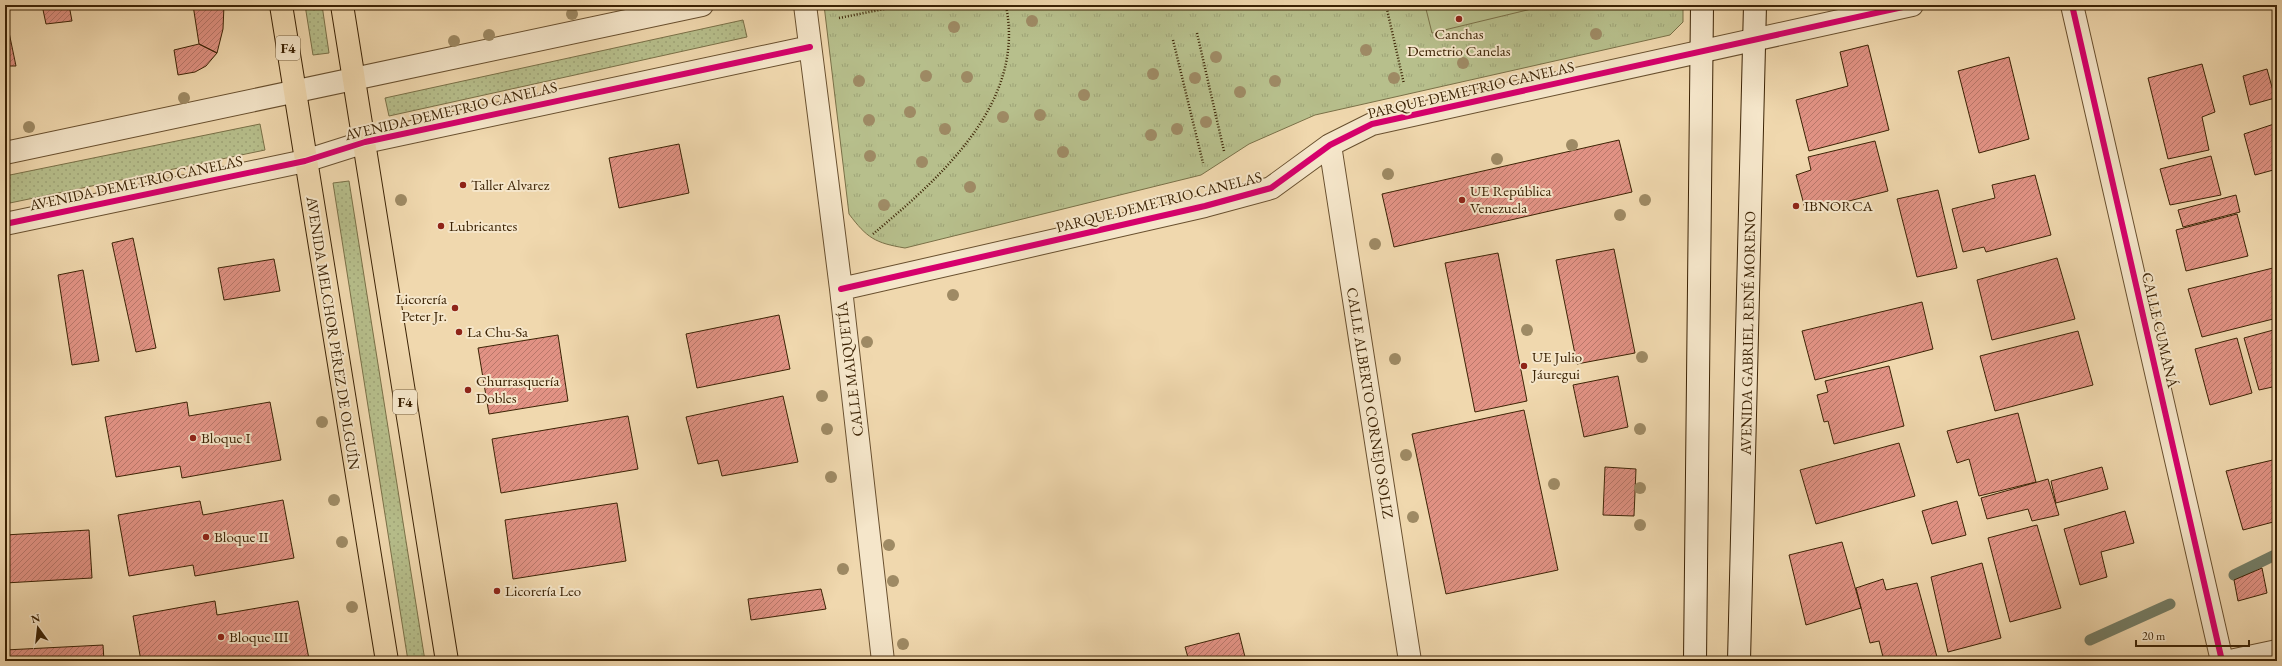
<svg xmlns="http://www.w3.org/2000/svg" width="2282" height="666" viewBox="0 0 2282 666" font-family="'EB Garamond',serif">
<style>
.grass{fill:url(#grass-dots);stroke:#7a7148}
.park{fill:url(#park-tufts);stroke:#7a7148}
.garden{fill:#b7bf8c;stroke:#7a7148}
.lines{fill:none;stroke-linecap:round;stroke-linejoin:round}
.stream{stroke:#747e67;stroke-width:11}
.building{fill:url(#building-hatch);stroke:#3c2305}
.street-casing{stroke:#69502f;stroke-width:24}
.secondary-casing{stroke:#3c2305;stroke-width:24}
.highway-casing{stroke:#3c2305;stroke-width:24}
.path{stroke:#3c2305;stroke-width:2.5;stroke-dasharray:1 2;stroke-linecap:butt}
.street{stroke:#f5e6ca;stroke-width:22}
.secondary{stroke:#f5e6ca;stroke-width:22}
.highway{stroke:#f0d8ae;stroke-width:22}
.cycleway-casing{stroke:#f5e6ca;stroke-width:8}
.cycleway{stroke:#d6006c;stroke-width:6}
.tree{fill:#9e8a64}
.poi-dot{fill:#8f2418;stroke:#f5e6ca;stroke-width:1.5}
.labels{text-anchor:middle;stroke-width:4;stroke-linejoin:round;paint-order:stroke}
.shield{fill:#f5e6ca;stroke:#745e40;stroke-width:1}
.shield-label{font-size:14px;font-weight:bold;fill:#3c2305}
.poi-label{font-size:15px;fill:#3c2305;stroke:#f5e6ca;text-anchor:start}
.street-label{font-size:15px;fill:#3c2305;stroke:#f5e6ca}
</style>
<defs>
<pattern id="grass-dots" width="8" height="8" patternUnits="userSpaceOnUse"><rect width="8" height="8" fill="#b7bf8c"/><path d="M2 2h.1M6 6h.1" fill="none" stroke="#9ea477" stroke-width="1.8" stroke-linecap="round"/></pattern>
<pattern id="park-tufts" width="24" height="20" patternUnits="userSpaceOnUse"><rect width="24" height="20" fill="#b7bf8c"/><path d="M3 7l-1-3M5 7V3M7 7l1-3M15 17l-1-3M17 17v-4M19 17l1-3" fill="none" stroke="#9ea477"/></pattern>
<pattern id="building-hatch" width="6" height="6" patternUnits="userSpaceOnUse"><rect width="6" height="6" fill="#e19284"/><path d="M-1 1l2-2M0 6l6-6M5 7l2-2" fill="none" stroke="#b8776a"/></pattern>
</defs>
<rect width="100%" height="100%" fill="#f0d8ae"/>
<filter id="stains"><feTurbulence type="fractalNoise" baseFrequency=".005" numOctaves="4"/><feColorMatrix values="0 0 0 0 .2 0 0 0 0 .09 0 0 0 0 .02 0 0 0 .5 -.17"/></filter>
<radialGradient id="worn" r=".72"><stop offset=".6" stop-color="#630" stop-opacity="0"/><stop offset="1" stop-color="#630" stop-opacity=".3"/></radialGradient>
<path class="grass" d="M305,5H322L329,53L313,55Z
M743,20L747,37L389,116L385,98Z
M260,124L265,150L5,204V176Z
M349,181L425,661H408L333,183Z"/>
<path class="park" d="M824,5H1683V22L1670,35L1315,115L1249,144L1201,175L905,248C875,243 867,238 849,214Z"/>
<path class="garden" d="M1425,5H1548L1432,33Z"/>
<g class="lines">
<path class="stream" d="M2234,575L2277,554
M2090,640L2170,604"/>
</g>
<path class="building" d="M42,5H69L72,21L46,24Z
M193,5H224L223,29L217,53L199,44Z
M5,13L16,66H5Z
M199,44L217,53L206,66L195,72L178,75L174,50Z
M1868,45L1889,130L1809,151L1796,100L1848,86L1840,52Z
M2009,57L2029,139L1979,153L1958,71Z
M2202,64L2215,112L2202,117L2209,150L2168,159L2148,78Z
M2267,69L2275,98L2250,105L2243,76Z
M2277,123V169L2255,175L2244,134Z
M1619,140L1632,192L1394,247L1382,194Z
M1875,141L1888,191L1806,212L1796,175L1811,170L1808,157Z
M679,144L689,193L619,208L609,158Z
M2211,156L2221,195L2170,205L2160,169Z
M2035,175L2051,235L1986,252L1984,247L1963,252L1952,209L1995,198L1992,185Z
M1938,190L1957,268L1917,277L1897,199Z
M2236,195L2240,212L2183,227L2178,210Z
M2237,214L2248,256L2186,271L2176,230Z
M133,238L156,348L136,352L112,243Z
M1614,249L1635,353L1577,364L1556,260Z
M1498,253L1527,401L1475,412L1445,263Z
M2057,258L2075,319L1992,340L1977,280Z
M274,259L280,291L224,300L218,268Z
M2277,267V318L2202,337L2188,289Z
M83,270L99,361L72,365L58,275Z
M1922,302L1933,349L1815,380L1802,331Z
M779,315L790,369L697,388L686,334Z
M2277,329V386L2259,390L2244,338Z
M2078,331L2093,385L1995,411L1980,356Z
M558,335L568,401L489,414L478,348Z
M2237,338L2252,393L2210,405L2195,349Z
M1889,366L1904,426L1834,444L1828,421L1824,422L1817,395L1828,392L1825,381Z
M1618,376L1628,427L1584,437L1573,385Z
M783,396L798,462L722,476L718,460L698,464L686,417Z
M187,402L189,416L270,402L281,460L182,478L180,466L116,477L105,417Z
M1524,410L1558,570L1446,594L1412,434Z
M2018,413L2036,482L1979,496L1969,459L1957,463L1947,431Z
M628,416L638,469L501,493L492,439Z
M1899,443L1915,496L1816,524L1800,470Z
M2277,459V521L2243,530L2226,471Z
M1605,467L1636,469L1634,516L1603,515Z
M2102,467L2108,489L2056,503L2051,481Z
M2048,479L2059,515L2032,521L2028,509L1987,519L1981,498Z
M283,500L294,558L195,576L193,565L129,576L118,515L200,501L203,515Z
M1957,501L1966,535L1932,544L1922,511Z
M617,503L626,561L513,579L505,520Z
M2125,511L2134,543L2101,552L2107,577L2080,585L2064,529Z
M2037,525L2061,608L2010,622L1988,538Z
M89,530L92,578L5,583V535Z
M1842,542L1861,608L1806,625L1789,555Z
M1982,563L2001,638L1948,652L1931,577Z
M2262,568L2267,593L2238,601L2234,580Z
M1883,579L1886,590L1917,583L1937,657L1920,661H1884L1879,641L1870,643L1856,588Z
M821,589L826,609L751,620L748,599Z
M215,601L217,615L298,601L309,659L296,661H141L133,616Z
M1239,633L1246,661H1189L1185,647Z
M103,645L104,661H5V650Z"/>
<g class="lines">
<g class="street-casing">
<path id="street" d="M805,5L841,289L883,661
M2072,5L2222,661
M1330,145L1410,661
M5,153L702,5
M5,224L305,161L365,142L810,47
M841,289L1205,206L1271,188L1330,145L1372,124L1912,5
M2230,661L2277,651"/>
</g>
<g class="secondary-casing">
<path id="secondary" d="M1695,661L1702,5
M1739,661L1755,5"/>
</g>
<g class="highway-casing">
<path id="highway" d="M281,5L387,661
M342,5L447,661"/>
</g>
<path class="path" d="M989,5L999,7L1008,5
M1386,5L1404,84
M839,18L904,5
M1197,33L1224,151
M1173,40L1203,163
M873,234C940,178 1026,103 1006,6"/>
<use href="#street" class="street"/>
<use href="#secondary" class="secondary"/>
<use href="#highway" class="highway"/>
<g class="cycleway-casing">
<path id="cycleway" d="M2072,5L2222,661
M5,224L305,161L365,142L810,47
M841,289L1205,206L1271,188L1330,145L1372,124L1912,5"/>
</g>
<use href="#cycleway" class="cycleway"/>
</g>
<g class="tree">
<circle cx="572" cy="14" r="6"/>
<circle cx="1032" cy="21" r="6"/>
<circle cx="954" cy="27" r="6"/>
<circle cx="1596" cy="34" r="6"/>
<circle cx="489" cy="35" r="6"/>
<circle cx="454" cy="41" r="6"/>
<circle cx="1366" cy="50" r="6"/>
<circle cx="1216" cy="57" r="6"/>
<circle cx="1463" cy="63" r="6"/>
<circle cx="1153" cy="74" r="6"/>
<circle cx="926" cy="76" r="6"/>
<circle cx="967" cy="77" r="6"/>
<circle cx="1195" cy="78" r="6"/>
<circle cx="1394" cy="78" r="6"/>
<circle cx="859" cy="81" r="6"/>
<circle cx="1275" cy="81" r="6"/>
<circle cx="1240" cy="92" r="6"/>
<circle cx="1084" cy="95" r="6"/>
<circle cx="184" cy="98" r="6"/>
<circle cx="910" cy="112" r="6"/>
<circle cx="1040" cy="115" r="6"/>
<circle cx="1003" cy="117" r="6"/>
<circle cx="869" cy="120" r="6"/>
<circle cx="1206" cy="122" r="6"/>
<circle cx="29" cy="127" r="6"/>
<circle cx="945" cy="129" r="6"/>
<circle cx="1177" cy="129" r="6"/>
<circle cx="1151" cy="135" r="6"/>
<circle cx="1572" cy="145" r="6"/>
<circle cx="1063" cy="152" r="6"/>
<circle cx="870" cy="156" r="6"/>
<circle cx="1497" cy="159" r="6"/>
<circle cx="922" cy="162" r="6"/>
<circle cx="1388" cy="174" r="6"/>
<circle cx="970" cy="187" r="6"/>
<circle cx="401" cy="200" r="6"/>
<circle cx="1645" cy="200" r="6"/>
<circle cx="884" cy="205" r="6"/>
<circle cx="1620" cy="215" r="6"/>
<circle cx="1375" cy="244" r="6"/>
<circle cx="953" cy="295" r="6"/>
<circle cx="1527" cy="330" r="6"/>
<circle cx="867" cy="342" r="6"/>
<circle cx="1642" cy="357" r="6"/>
<circle cx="1395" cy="359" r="6"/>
<circle cx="822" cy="396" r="6"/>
<circle cx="322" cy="422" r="6"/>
<circle cx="827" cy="429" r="6"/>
<circle cx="1640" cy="429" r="6"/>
<circle cx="1406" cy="455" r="6"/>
<circle cx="831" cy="477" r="6"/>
<circle cx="1554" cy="484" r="6"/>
<circle cx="1640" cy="488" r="6"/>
<circle cx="334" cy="500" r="6"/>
<circle cx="1413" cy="517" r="6"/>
<circle cx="1640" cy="525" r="6"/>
<circle cx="342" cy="542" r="6"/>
<circle cx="889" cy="545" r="6"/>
<circle cx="843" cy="569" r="6"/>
<circle cx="893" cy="581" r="6"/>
<circle cx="352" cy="607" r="6"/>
<circle cx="903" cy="644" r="6"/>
</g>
<g class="poi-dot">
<circle cx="1459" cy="19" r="4"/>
<circle cx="463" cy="185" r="4"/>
<circle cx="1462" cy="200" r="4"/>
<circle cx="1796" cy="206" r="4"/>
<circle cx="441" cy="226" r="4"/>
<circle cx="455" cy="308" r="4"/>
<circle cx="459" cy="332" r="4"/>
<circle cx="1524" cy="366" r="4"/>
<circle cx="468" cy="390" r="4"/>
<circle cx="193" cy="438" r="4"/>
<circle cx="206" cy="537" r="4"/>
<circle cx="497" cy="591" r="4"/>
<circle cx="221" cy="637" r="4"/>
</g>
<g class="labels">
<g class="shield">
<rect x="276" y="36" width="24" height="24" rx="3"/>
<rect x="393" y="390" width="24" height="24" rx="3"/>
</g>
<g class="shield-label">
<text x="288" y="53">F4</text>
<text x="405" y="407">F4</text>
</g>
<g class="poi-label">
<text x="1459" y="39" text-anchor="middle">Canchas<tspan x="1459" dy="17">Demetrio Canelas</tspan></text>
<text x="471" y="190">Taller Alvarez</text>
<text x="1470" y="196">UE República<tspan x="1470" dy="17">Venezuela</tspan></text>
<text x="1804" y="211">IBNORCA</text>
<text x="449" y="231">Lubricantes</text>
<text x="447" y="304" text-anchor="end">Licorería<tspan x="447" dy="17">Peter Jr.</tspan></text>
<text x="467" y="337">La Chu-Sa</text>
<text x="1532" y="362">UE Julio<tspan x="1532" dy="17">Jáuregui</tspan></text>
<text x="476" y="386">Churrasquería<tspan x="476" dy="17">Dobles</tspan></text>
<text x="201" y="443">Bloque I</text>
<text x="214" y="542">Bloque II</text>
<text x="505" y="596">Licorería Leo</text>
<text x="229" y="642">Bloque III</text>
</g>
<g class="street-label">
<text transform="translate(1471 90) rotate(-13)" y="5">PARQUE DEMETRIO CANELAS</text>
<text transform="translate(451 111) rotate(-13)" y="5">AVENIDA DEMETRIO CANELAS</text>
<text transform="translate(136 183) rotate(-12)" y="5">AVENIDA DEMETRIO CANELAS</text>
<text transform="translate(1159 202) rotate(-14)" y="5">PARQUE DEMETRIO CANELAS</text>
<text transform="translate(2160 330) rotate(77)" y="5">CALLE CUMANÁ</text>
<text transform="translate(333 333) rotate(81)" y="5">AVENIDA MELCHOR PÉREZ DE OLGUÍN</text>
<text transform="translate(1748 333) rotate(-89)" y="5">AVENIDA GABRIEL RENÉ MORENO</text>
<text transform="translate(850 369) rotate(-97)" y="5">CALLE MAIQUETÍA</text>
<text transform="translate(1370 403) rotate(81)" y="5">CALLE ALBERTO CORNEJO SOLIZ</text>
</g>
</g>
<rect width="2282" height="666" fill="none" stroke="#f0d8ae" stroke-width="20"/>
<rect x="6" y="6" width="2270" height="654" fill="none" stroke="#3c2305" stroke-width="2"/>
<rect x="10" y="10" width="2262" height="646" fill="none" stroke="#3c2305"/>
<g transform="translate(38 628) rotate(345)" stroke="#f5e6ca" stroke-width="3" paint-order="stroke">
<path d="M0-3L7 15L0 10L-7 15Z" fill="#3c2305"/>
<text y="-6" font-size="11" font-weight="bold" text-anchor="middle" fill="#3c2305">N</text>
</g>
<path d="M2136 640v6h113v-6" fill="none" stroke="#3c2305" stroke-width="2"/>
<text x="2142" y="640" font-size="12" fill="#3c2305" stroke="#f5e6ca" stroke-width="3" paint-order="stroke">20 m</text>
<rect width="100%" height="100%" filter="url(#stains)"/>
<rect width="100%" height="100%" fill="url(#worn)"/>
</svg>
